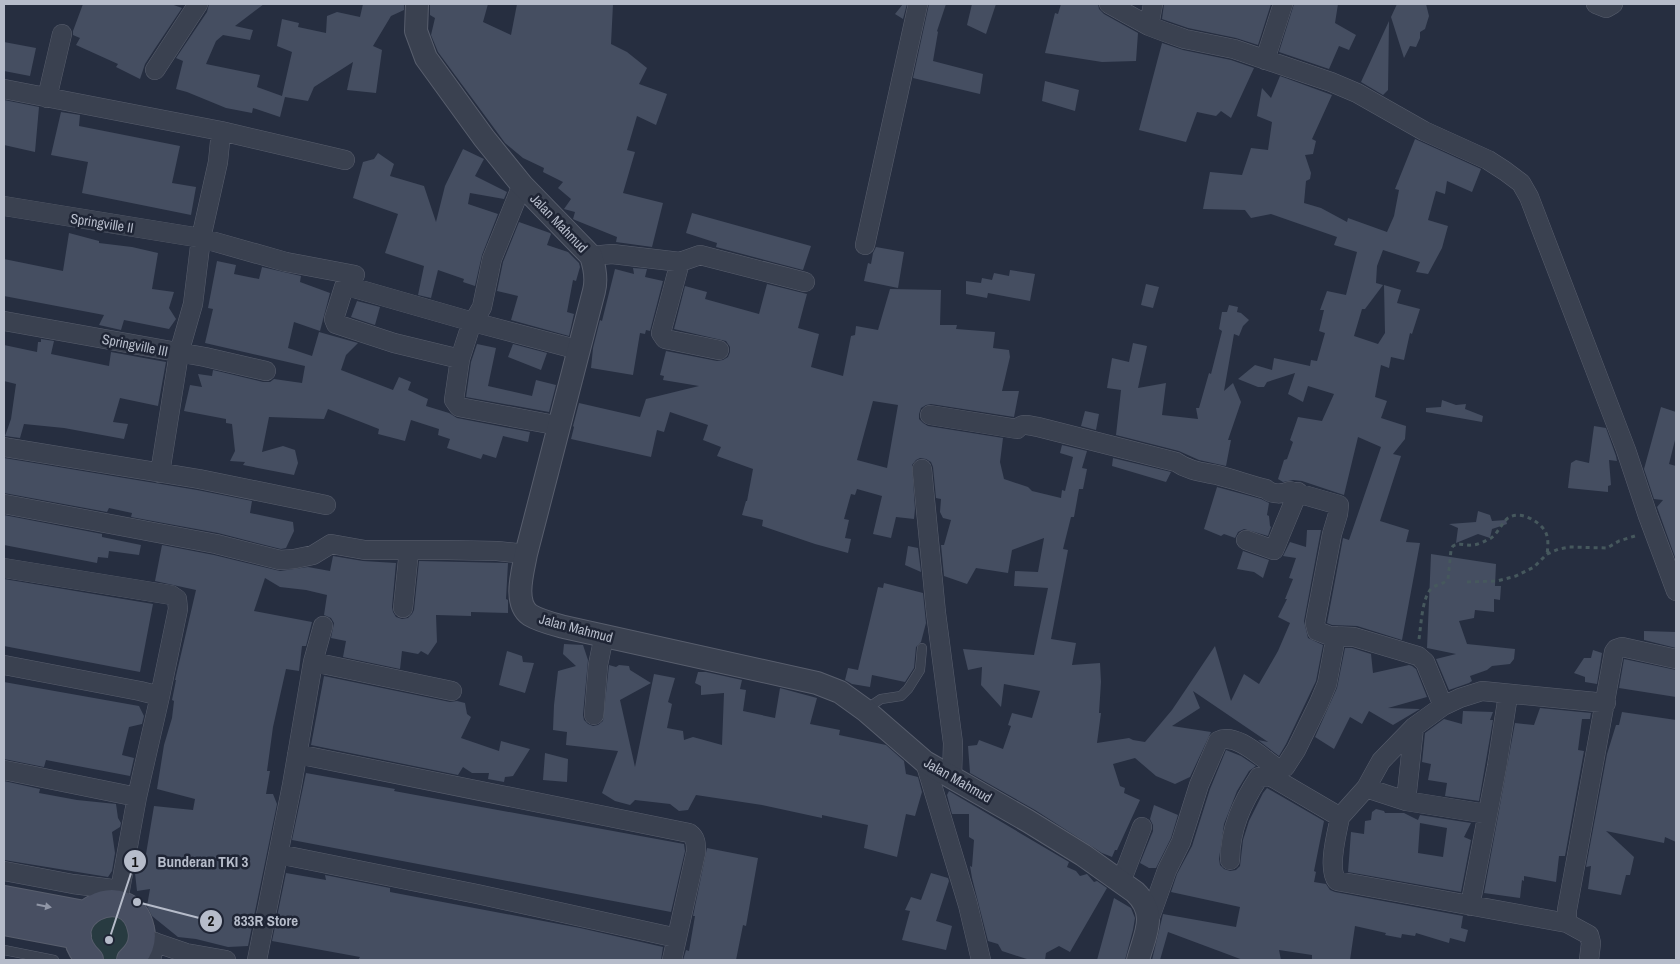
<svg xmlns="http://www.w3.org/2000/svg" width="1680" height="964" viewBox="0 0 1680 964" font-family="'Archivo Narrow',sans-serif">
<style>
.green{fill:#283b41}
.building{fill:#454e61;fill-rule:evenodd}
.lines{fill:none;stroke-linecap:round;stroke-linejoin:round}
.service-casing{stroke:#585e6d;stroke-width:10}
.minor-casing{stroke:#585e6d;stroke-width:20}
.tertiary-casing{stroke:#585e6d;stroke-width:24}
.secondary-casing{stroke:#585e6d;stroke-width:28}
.path{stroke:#46585d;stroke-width:3;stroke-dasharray:4 4;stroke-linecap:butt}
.service{stroke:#3a4150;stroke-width:9}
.minor{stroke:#3a4150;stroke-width:19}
.tertiary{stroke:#3a4150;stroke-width:22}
.secondary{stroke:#484f62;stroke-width:26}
.oneway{fill:#9096a6}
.labels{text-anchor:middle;stroke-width:5;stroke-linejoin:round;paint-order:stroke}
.street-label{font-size:14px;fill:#b6bcca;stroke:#1f2535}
.leader{fill:none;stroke:#b6bcca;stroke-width:2}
.callout-dot{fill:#b6bcca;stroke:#1f2535;stroke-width:2}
.mark-label{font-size:15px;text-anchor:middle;font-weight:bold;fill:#111}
.callout-label{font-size:15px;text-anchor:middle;font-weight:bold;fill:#b6bcca;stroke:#1f2535;stroke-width:5;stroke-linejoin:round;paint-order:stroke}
</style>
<rect width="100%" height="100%" fill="#262e40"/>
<path class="green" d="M107,915L121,918L133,936L124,960H95L86,933L91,922Z"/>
<path class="building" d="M83,4H171L182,8L154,50L145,64L140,79L116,67L118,64L76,45L80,38L73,35V31Z
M209,4H264L235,26L253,30L250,40L223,35L216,41L206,64L260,75L257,87L282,96L292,52L277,46L282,19L299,23L298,27L326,33L327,16L337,12L360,17L363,4H404V10L391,16L373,46L382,50L376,93L347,90L353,62L314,87L308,101L285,97L280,117L253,108L252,113L226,108L187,92L176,89L183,61L176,58L207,12Z
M430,4H488L483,22L511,35L517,4H613L611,44L627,52L647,68L639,84L667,94L656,125L637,116L627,150L635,152L623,193L663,203L652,247L616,242L617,237L575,220L573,219L575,212L564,209L571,199L558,188L563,182L543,172L544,168L523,158L505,143L438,52L431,35L435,18L430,15Z
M903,4H907L903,19L895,14Z
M929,4H946L937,31L938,32L933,61L983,74L980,94L913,78Z
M972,4H996L986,34L967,25Z
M1061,4H1098L1099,9L1104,14L1138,33L1136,61L1102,62L1045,53L1055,13L1058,14Z
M1164,4H1271L1258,45L1236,38L1188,28L1162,19Z
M1294,4H1338L1335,23L1356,35L1349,50L1339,46L1329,69L1279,52Z
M1397,4H1426L1429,16L1425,29L1420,32V38L1416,47L1410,46L1404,58L1391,17Z
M1389,21L1388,90L1383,95L1361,82Z
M4,42L36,48L30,76L4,71Z
M1162,43L1183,50L1231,60L1254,68L1231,118L1221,111L1216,116L1197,112L1186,142L1139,130Z
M1280,76L1332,95L1312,139L1316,141L1313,154L1305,155L1311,173L1310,179L1306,181L1304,203L1321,208L1347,222L1348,218L1387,232L1394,216L1399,190L1395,189L1415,139L1481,169L1472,192L1447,181L1445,194L1436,191L1428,220L1448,226L1442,248L1428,274L1416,272L1420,262L1383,250L1377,266L1376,283L1383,285L1365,309H1362L1354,336L1378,344L1385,333L1384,285L1401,290L1397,303L1420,309L1412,334L1410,333L1404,360L1391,357L1389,368L1381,365L1375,397L1387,401L1381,418L1406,426L1405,439L1393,454L1401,456L1380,521L1409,530L1406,542L1420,543L1402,640L1357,626L1332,625L1327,623L1343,538L1349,540L1381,447L1358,437L1344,495L1302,481L1293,480L1283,482L1278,479L1284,460L1287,459L1293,442L1290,440L1298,417L1322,421L1334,394L1308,386L1303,402L1288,394L1295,373L1267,382L1264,387H1258L1238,379L1255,365L1272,370L1274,358L1310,366L1311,360L1317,361L1325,333L1319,331L1324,310H1320L1327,291L1346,295L1357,252L1334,245L1337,237L1271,214L1251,218L1245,210L1203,209L1210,172L1242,175L1251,148L1268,150L1272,122L1257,116L1262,88L1271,98Z
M1045,81L1079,90L1075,111L1042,101Z
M4,100L39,107L35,152L4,145Z
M61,112L80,115L79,126L180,146L172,183L196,187L191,215L82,193L88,162L51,155Z
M463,149L484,159L475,176L507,192L504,199L470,193L468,204L498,214L482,255L475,286L463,282L464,279L438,270L431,298L418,295L424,266L385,253L398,214L353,198L363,162L374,159L378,153L394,164L390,176L424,186L436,222L445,186Z
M692,213L811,246L803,270L716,247L717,243L686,233Z
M519,222L550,233L551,234L547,245L568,252L579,263L580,267L576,281L573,280L567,312L574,314L569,336L511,320L518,296L497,291L503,262Z
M69,233L99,241V243L132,247L158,253L152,289L174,292L169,308L176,319L169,329L124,320L121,330L99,325L104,315L4,296V259L63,271Z
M876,247L904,252L898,288L864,281L868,263L871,264L873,253Z
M217,261L236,265L234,274L259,279L262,267L301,276L300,282L330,293L320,331L294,322L288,348L312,356L319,332L358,343L346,355L341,370L393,390L399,377L411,382L408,390L428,399L426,406L449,413L457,418L530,432L528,442L503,436L496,458L483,454L481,459L447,448L450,439L438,435L439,429L411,420L405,441L378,434L379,429L328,409L324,419L269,417L262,452L283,446L295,450L298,463L294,475L243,465L245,462L230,461L235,451L232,424L226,423V419L184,411L190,385L202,387L198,374L212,376L213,370L263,382H270L274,379L302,383L305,366L205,343L213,309L208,308Z
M633,268L647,269L645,277L663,281L650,331L646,330L645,334L640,333L633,375L591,368L593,348L600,320L602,321L615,269L634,274Z
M1010,270L1035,274L1030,301L988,293L987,298L966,294V281L981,283L982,278L992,280L994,273L1009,276Z
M767,284L807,294L798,328L819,334L811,367L843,376L851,336L855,335L856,326L878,330L890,289L941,290L940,325H957L956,329L995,332L993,348L1009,350L1010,357L1002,391H1019L1014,417L931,404L926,405L921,408L919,414V419L923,423L928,426L1003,438L1000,462L1004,479L1028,487L1032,491L1061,498L1062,490L1065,491L1073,457L1060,453L1062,445L1087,451L1082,468L1087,469L1083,489H1079L1074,517H1071L1063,549L1068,550L1051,639L1076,643L1072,665L1100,663L1101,682L1099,713H1101L1097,743L1129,738L1133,740L1145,742L1172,710L1215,646L1231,701L1244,674L1259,684L1278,651L1290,623L1278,617L1287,599H1285L1293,579L1289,578L1296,558L1283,556L1290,542L1306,547L1307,530H1321L1304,621L1308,638L1323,645L1316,681L1286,744L1279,756L1258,740L1268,742L1193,691L1200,708L1172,726L1211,732L1190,777L1175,784L1156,776L1135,758L1113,764L1120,786L1125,788L1124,793L1140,800L1117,850H1115L1112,857L1102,853L1035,810L970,773L968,746L977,745L979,740L1003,749L1011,726L1008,725L1012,713L1032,718L1040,691L1004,684L1001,707L981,685L982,667L968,670L963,649L1034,655L1048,588L1014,586L1015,571L1038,572L1044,538L1012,550L1008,573L976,568L967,584L944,576L941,545H944L951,520L943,518L940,512L941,499L936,498L933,467L931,462L926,459L920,458L916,460L912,465L915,509L914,519L896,517L891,538L873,534L882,496L857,489L855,495L851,494L844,519L849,520L845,538L851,539L848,553L815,544L762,526L763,520L742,515L746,501H747L753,469L717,456L721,447L703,440L708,425L670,412L664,432L657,430L651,457L571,439L574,427L573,426L579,403L640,417L646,399L699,386L663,380L664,376L660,375L666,351L717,361L723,360L728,357L730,352V347L726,341L674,329L685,286L707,292L705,299L759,314ZM873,401L898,405L887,468L857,460Z
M1146,284L1159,287L1153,308L1141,305Z
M357,301L380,307L375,325L351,317Z
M1229,305L1238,307L1237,312L1241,313L1249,320L1243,326L1239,336L1234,334L1224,391L1233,383L1241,402L1228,440H1231L1226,466L1199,460L1179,451L1116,435L1121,390L1107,388L1112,358L1129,362L1133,343L1147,346L1138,388L1166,383L1162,415L1198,419L1196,408H1199L1209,373L1211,374L1222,331L1219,329L1222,312H1227Z
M41,339L54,341L51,354L109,366L111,352L166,362L158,406L120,398L113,422L128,424L124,439L64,428L24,424L20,438L5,436L11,419L16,384L4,381V345L37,352L38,342H41Z
M477,344L496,348L488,386L532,396L536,380L556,385L549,412L466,397L471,362Z
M513,344L547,353L541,370L508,357Z
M1442,400L1456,405L1466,404L1465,409L1483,416L1482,422L1426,412V408L1441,407Z
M1661,407L1676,412V436L1669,464L1676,466V560L1657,507L1663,500L1654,499L1644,469Z
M1085,411L1099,414L1096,430L1081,426Z
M1594,426L1606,428L1616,456L1617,461L1609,460L1611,485L1608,486V492L1568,488L1571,463L1576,460L1589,463Z
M4,458L197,490L252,501L250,513L293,522L294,531L286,548L281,549L218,533L131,517L132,513L109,508L107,512L4,493Z
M1113,458L1171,472L1166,482L1112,466Z
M1217,487L1261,499L1269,503L1267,515L1269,516L1270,526L1271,527L1268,536L1244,529L1238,532L1235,538L1224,534L1221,536L1204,529Z
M1478,511L1490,515L1492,521L1506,520L1507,524L1492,529L1490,538L1478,534L1456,543L1458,528L1449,524L1476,522Z
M4,515L102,534V537L141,545L139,555L109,551L108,558L98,557L97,563L4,545Z
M162,545L214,555L280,571L308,567L330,571L333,556L363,561L396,563L392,607L393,612L396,617L402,619L408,618L412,614L414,610L419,561L508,563L506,599L508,600V613L471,612V616L436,615L437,642L428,655L421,651L418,654L402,651L400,669L343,657L346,641L331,638L334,623L331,618L324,615L327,595L306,590L280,587L265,578L254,611L312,622L306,646H302L299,671L286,669L273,727L267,771H270L266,794H273L277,804L248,946L228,947L196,939L178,937L152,916L147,906L150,889L137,891L135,873L136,867L144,866L154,806L193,810L195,799L157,789L164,745L172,718L174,701L172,700L176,680H175L196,590L155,581Z
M908,546L918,548L921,572L905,565Z
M1243,551L1269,560L1263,578L1254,572L1237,569Z
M1431,554L1496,564L1495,586H1501L1500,600L1494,599V612L1475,610L1474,618L1459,621L1467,644L1515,649L1514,659L1510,664L1492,666L1487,670L1470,676L1472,681L1469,683L1449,690L1436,659L1456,654L1427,648Z
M4,579L153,604L140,672L4,646Z
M884,583L923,593L926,623L921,642L916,647L914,668L905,682L872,675L870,687L852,684L845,680L848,668L858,670L878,587L883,588Z
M1644,631L1676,632V648L1644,640Z
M564,644L583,645L588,660L583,715L584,720L588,724L593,726L598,725L603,721L609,665L616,667L619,665L629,666L630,670L651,683L620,700L635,767L654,674L675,678L668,702L672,704L667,728L683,731L684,740L693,737L722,745L724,693L701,695V686L695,683L698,672H706L742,680L740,689L746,690L743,711L775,718L780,688L817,698L810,724L840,730L839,735L886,745L904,761L906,774L918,777L922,792L915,816L906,814L897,857L864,848L868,825L822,815V818L762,805L696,795L688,810L679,811L670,804L635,800L630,805L615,801L602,793L618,751L566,745L567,732L553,730L554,705L558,671L576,666L563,654Z
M1345,648H1352L1371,654L1373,673L1409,665L1412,666L1416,669L1427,697L1388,708L1420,709L1393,725L1369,711L1362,724L1350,717L1334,749L1315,737L1337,688Z
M1593,650L1602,653L1597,684L1585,682V677L1574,673L1584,658H1591Z
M507,651L522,656L523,662L534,663L525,693L499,685Z
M1624,659L1676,670V697L1619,688Z
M324,676L450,702L457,701L465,703L467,714L471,717L461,738L499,751L501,741L530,749L513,776L505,777L504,782L488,779L489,773H472L463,767L458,775L311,745Z
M4,682L139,706L144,716L142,724L129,727L122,755L134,758L130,776L46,760L44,767L4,759Z
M1540,708L1591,713L1590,719H1582L1578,750L1584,751L1565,856H1559L1556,882L1524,876V881L1522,880L1520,898L1484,893L1515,723L1534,725Z
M1463,711L1493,712L1490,720H1493L1479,801L1445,796L1447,783L1428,780L1431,764L1422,762L1425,733L1444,719L1462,724Z
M1622,712L1676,720V842L1665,837L1664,843L1606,831L1634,857L1630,875H1626L1621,895L1588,889L1591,866L1586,867L1607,754L1616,725H1619Z
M1226,750L1241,756L1256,766L1249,771L1237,791L1224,824L1219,859L1220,865L1224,869L1230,871L1236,870L1240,866L1243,840L1249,821L1263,793L1267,788L1324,821L1314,871L1316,872L1314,882L1326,884L1330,890L1335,892L1463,916L1461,928L1468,930L1465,942L1450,938L1449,943L1416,933L1415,936L1402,934L1401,938L1385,935L1386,933L1355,926L1350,960H1312V955L1279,950L1281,960H1243L1168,932L1160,960H1152L1163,914L1236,927L1240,907L1171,892L1177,874L1192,846L1210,789Z
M545,753L568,759L567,782L543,780Z
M306,773L395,789L394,791L684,844L685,851L671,912L292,840Z
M4,781L40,789L39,793L77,800L116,804L118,818L121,823L120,827L112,832L115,853L112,871L108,877L4,860Z
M949,791L1069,862L1067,867L1076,871L1080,876L1087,874L1094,882L1097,881L1107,888L1070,952L1059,946L1046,953L1045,960H1030L1002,951L998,944L988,941L972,878L970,866L972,867L974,840L969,837V814H952L947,795Z
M1154,805L1178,815L1171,838L1156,868H1149L1140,863L1153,831V825L1150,819Z
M1376,809L1384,811L1385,813H1404L1418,820L1420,815L1471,823L1464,837L1471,840L1461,892L1348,872L1351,832L1364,834L1365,821L1371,820L1372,812ZM1420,823L1447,828L1443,857L1418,853Z
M707,848L758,858L746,926L743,925L736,960H683L686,950L689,951L695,916H693Z
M286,873L326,880L325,875L390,888V892L580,928L663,947L661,960H358L360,957L272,941Z
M931,873L948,878L949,881L936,921L952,926L946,950L902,940L910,911L905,910L911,897L921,900Z
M1114,898L1131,908L1135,918L1133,930L1125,960H1097Z"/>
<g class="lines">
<g class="service-casing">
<path id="service" d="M866,709L881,699L901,696L908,689L920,670L922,648
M4,950L54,960"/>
</g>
<g class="minor-casing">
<path id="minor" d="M1109,4L1149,26L1165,32L1185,39L1234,49L1331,82L1357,93L1424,131L1488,160L1505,171L1521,183L1529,197L1626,450L1648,516L1676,591
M1596,4L1606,8L1613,4
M1149,26L1153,4
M1265,60L1283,4
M155,70L198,4
M4,89L221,131L345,160
M47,98L62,34
M522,185L492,259L482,307L470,328L460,359L454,400L459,407L560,426
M4,206L201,238L286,262L355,275
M865,245L918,4
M591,256L612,254L680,262L700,255L805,282
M680,262L661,333L665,339L719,350
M4,321L205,357L266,371
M460,359L394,343L336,324L334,319L344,287L347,286L473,322L579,350
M930,415L1017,429C1023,422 1030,426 1038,427L1176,462C1189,471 1202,472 1217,475C1233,479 1250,485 1266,489C1272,495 1283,494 1290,491L1339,505L1338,514L1332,534L1315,623L1317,631L1330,636L1354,637L1418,656L1425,662L1443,706
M4,447L199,479L326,505
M922,469L936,613L953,743L952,777
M160,473L179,353L193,304L201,238L218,162L221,131
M4,504L216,544L280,560L294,559L313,555L331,544L365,550H447L497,551L526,554
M1246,540L1274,550L1298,492
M4,568L171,595L177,599L178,609L160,696L137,797L120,890L116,903
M403,608L409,550
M313,662L452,691
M4,665L140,691L160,696
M594,715L598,665L604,636
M297,754L689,833C696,838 696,843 696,852L672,960
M925,762L968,905L981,960
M4,770L137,797
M1366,788L1406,801L1487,814
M1406,801L1414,727
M1340,817C1337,833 1327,868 1337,881L1567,923
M278,854L477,894L677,938
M1230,860C1230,829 1242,803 1259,777L1270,776L1340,817L1366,788L1381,761L1414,727L1443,706L1460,698L1482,691L1606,703
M4,871L73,884L120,890
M1121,882L1142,827
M1470,906L1497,766L1508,695
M1148,923L1167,870L1181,842L1199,785L1218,741C1235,732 1260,756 1274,766L1279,769L1285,767L1296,750L1319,703L1327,684L1336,636
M142,938L186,953L226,960
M151,960L155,942
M257,960L292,785L313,662L323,626
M1589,960L1591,943L1589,935L1567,923V910L1614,652L1616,649L1622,647L1676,659"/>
</g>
<g class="tertiary-casing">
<path id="tertiary" d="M417,4L416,31L426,58L484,138L522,185L591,256C595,268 597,279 594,291L526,554C523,571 513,603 530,615C540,621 553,624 564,627L817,683L840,692L865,710L925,762L1028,821L1083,855L1135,892C1158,914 1145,934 1138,960"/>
</g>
<g class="secondary-casing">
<path id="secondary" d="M4,899L84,914
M4,922L78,936
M90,960C46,916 130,875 141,929C144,941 139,952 130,960"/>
</g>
<path class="path" d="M1467,582L1497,581L1516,576L1534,567L1547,554L1559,549L1569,547L1607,548L1619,541L1638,535
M1419,639C1421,626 1422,598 1431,589C1436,584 1443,585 1448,579L1451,550L1453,546C1460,542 1465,546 1472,545C1477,545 1483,542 1487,540C1498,536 1500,524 1508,518C1520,510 1539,521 1545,531C1549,538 1548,547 1547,554"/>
<use href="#service" class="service"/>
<use href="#minor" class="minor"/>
<use href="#tertiary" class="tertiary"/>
<use href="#secondary" class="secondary"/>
</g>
<defs><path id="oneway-solid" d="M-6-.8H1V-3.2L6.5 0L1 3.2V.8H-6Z" transform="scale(1.25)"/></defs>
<use class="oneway" href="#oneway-solid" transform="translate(44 906) rotate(11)"/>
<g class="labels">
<g class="street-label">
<text transform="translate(102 223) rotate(9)" y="5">Springville II</text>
<text transform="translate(559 223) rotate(46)" y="5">Jalan Mahmud</text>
<text transform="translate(135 345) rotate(11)" y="5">Springville III</text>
<text transform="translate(576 628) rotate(15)" y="5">Jalan Mahmud</text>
<text transform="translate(958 780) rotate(30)" y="5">Jalan Mahmud</text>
</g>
</g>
<path class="leader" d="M109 940L135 861M137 902L211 921"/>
<g class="callout-dot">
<circle cx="109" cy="940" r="5"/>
<circle cx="137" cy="902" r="5"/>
<circle cx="135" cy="861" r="12"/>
<circle cx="211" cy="921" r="12"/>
</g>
<g class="mark-label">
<text x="135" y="867">1</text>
<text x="211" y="926">2</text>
</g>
<g class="callout-label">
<text x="203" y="867">Bunderan TKI 3</text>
<text x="266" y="926">833R Store</text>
</g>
<rect width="1680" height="964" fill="none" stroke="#b6bcca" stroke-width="10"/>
</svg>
